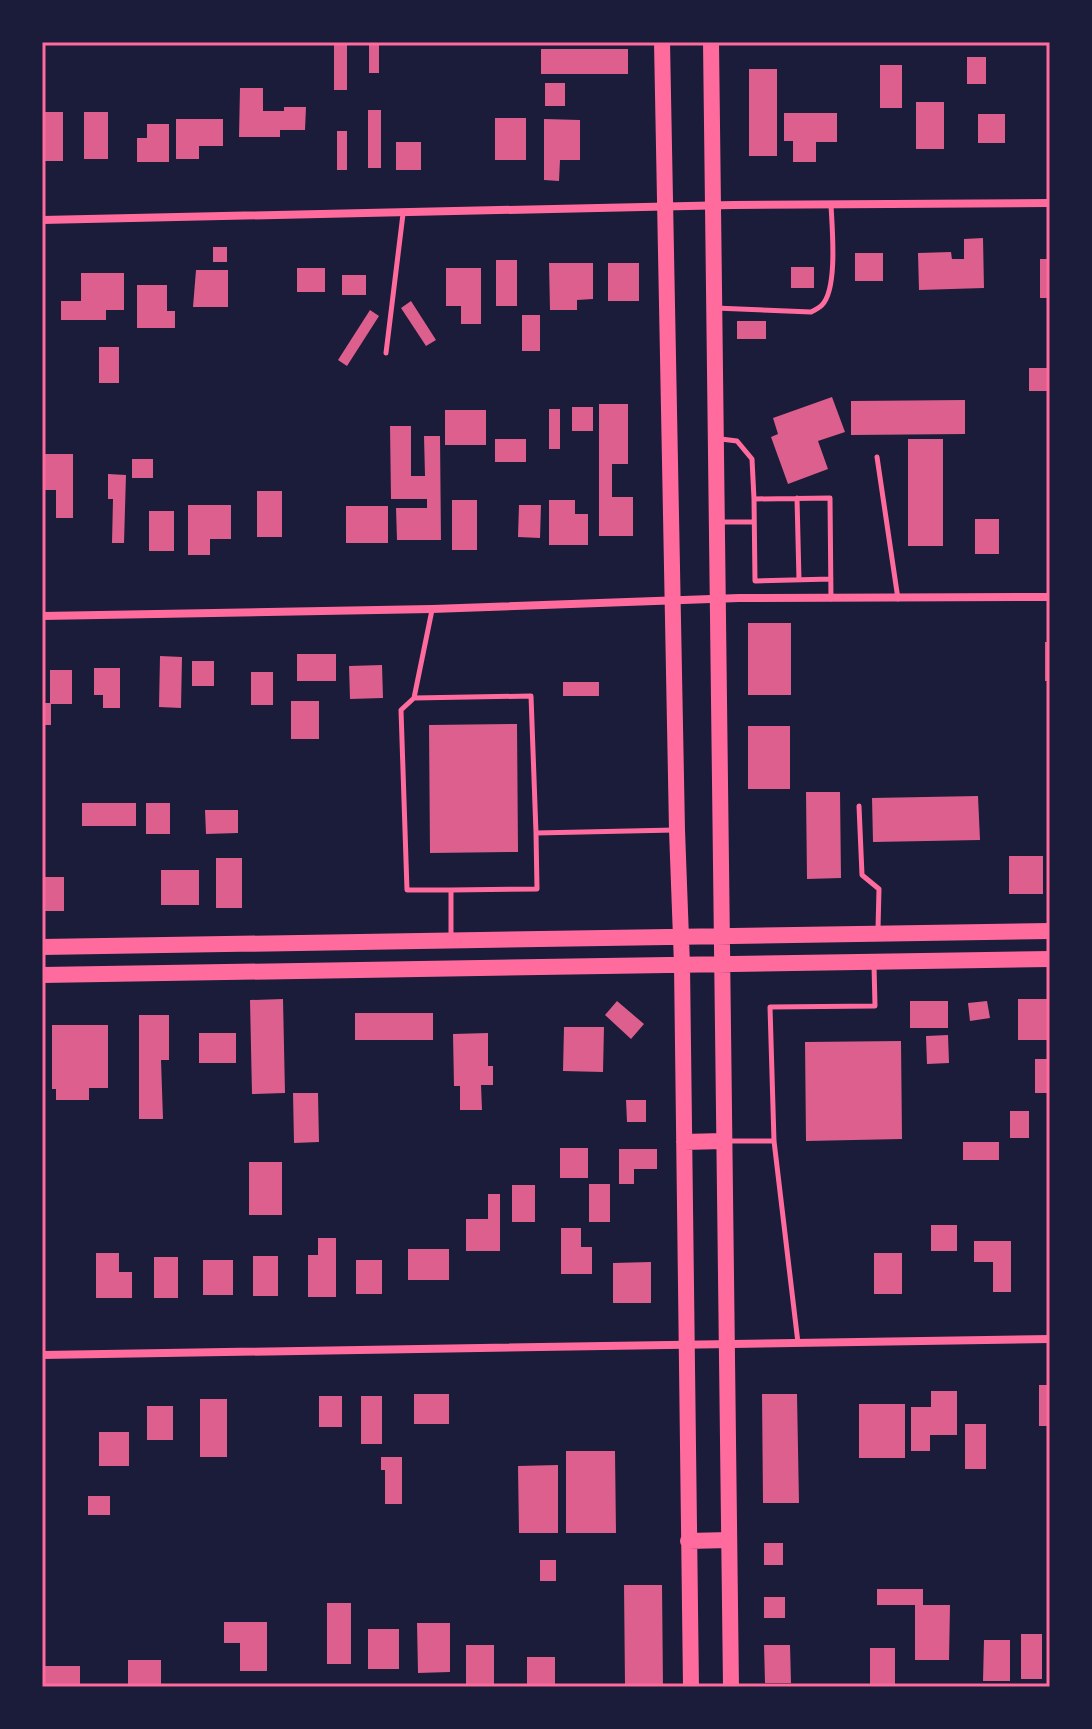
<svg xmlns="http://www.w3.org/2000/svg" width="1092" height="1729" viewBox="0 0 1092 1729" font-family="'Asap Condensed',sans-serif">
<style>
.building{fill:#dd5f8e}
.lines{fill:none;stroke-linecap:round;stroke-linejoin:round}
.service{stroke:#ff6b9d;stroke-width:5}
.minor{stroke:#ff6b9d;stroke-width:8}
.secondary{stroke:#ff6b9d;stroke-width:16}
.neatline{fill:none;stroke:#ff6b9d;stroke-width:3}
</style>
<rect width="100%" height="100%" fill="#1b1b3a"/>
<path class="building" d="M334,42H347V90H334Z
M369,42H379V73H369Z
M541,49H628V74H541Z
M967,57H986V84H967Z
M880,65H902V108H880Z
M749,69H777V156H749Z
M545,83H565V106H545Z
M240,88H263V111H284V107H306L305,130H280V137H239Z
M916,102H944V149H916Z
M368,110H381V168H368Z
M42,112H63V161H42Z
M84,112H108V159H84Z
M784,113H837V142H816V162H793V141H784Z
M978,114H1005V143H978Z
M495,118H526V160H495Z
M176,119H223V146H199V159H176Z
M544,119L580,120V160H560L559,181L544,180Z
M147,124H169V162H137V138H147Z
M337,131H347V170H337Z
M396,142H421V170H396Z
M983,238L984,288L919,290L918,253L951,252L952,259H964V239Z
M213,247H227V262H213Z
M855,253H883V281H855Z
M1040,259H1050V298H1040Z
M496,260H517V306H496Z
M549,263H593V299L577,300V310H550Z
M608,263H639V301H608Z
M791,267H814V288H791Z
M297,268H325V292H297Z
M446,268H481V324H461V306H446Z
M196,270H228V307H193Z
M81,273H124V310H106V320H61V301H81Z
M342,275H366V295H342Z
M137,285H167V311H175V328H137Z
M411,301L436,340L426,346L401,308Z
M370,310L379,316L347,366L338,360Z
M522,315H540V351H522Z
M737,321H766V339H737Z
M99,347H119V383H99Z
M1029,368H1050V391H1029Z
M832,397L845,432L818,441L828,469L788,484L771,437L778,434L773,418Z
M965,400V434L851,435V401Z
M599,404H628V464H612V497H633V536H599Z
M572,407H593V431H572Z
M549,409H560V449H549Z
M445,410H486V445H445Z
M390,426H411V476H425L424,436H440L441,540H397L396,508H427V499H391Z
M495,439H526V462H495Z
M908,439H943V546H908Z
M42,454H73V518H56V490H42Z
M132,459H153V478H132Z
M108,474L126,475L124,543H112L113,499H108Z
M257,491H282V537H257Z
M452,500H477V550H452Z
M549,500H575V514H588V545H549Z
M188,505H231V539H210V555H188Z
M519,505H541L540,538L518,537Z
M346,506H388V543H346Z
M149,511H174V551H149Z
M975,519H999V554H975Z
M748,623H791V695H748Z
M1045,642H1050V681H1045Z
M297,654H336V681H297Z
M160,656L182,657L181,708L159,707Z
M192,661H214V686H192Z
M382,665L383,698L350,699L349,666Z
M94,668H120V708H103V695H94Z
M50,670H72V704H51V725H42V703H50Z
M251,672H273V705H251Z
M563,682H599V696H563Z
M291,701H319V739H291Z
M517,724L518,852L430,853L429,725Z
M748,726H790V789H748Z
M806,792H840L841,878L807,879Z
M978,796L980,840L873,842L872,798Z
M82,803H136V826H82Z
M146,803H170V834H146Z
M205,810H238V833L206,834Z
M1009,856H1043V894H1009Z
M216,858H242V908H216Z
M161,870H199V905H161Z
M42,877H64V911H42Z
M283,999L285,1093L252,1094L250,1000Z
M1018,999H1050V1040H1018Z
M617,1001L644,1024L631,1039L605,1015Z
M910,1001H948V1028H910Z
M987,1001L990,1018L970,1021L968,1003Z
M355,1013H433V1040H355Z
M139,1015H169V1060H161L163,1119H139Z
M52,1025H108V1088H89V1100H56V1089H52Z
M564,1027H604L603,1072L563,1071Z
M199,1033H236V1063H199Z
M488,1033V1066H493V1085H481L482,1110H460V1086H454L453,1034Z
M948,1035L949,1063L927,1064L926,1036Z
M901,1041L902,1139L806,1141L805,1042Z
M1035,1059H1050V1093H1035Z
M293,1093H318L319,1142L294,1143Z
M626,1100H646V1122H627Z
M1010,1111H1029V1138H1010Z
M963,1142H999V1160H963Z
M560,1148H588V1178H560Z
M619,1149H657V1169H634V1184H619Z
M249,1162H282V1215H249Z
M589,1184H610V1222H589Z
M512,1185H535V1222H512Z
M488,1194H500V1251H466V1219H488Z
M931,1225H957V1251H931Z
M561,1228H581V1247H592V1274H561Z
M318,1238H336V1297H308V1255H318Z
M974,1241H1011V1292H993V1262H974Z
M408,1249H449V1280H408Z
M96,1253H119V1272H132V1298H96Z
M874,1253H902V1294H874Z
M253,1256H278V1296H253Z
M154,1257H178V1298H154Z
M203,1260H233V1295H203Z
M356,1260H382V1294H356Z
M651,1262V1303H613V1263Z
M1039,1385H1050V1426H1039Z
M931,1391H957V1435H930V1451H911V1407H931Z
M414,1394H449V1424H414Z
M762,1394H797L799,1503H763Z
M319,1396H342V1427H319Z
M361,1396H382V1444H361Z
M200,1399H227V1457H200Z
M859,1404H905V1458H859Z
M147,1406H173V1440H147Z
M965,1424H986V1469H965Z
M99,1432H129V1466H99Z
M566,1451H615L616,1533H566Z
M381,1457H402V1504H385V1470H381Z
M558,1465V1533H519L518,1466Z
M88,1496H110V1515H88Z
M764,1543H783V1565H764Z
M540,1560H556V1581H540Z
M624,1585H662L663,1687H625Z
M877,1589H923V1605H950L949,1660H915V1605H877Z
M764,1597H785V1618H764Z
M327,1603H351V1664H327Z
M224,1622H267V1671H240V1643H224Z
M417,1623H450V1672L418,1673Z
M368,1629H399V1669H368Z
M1021,1634H1042V1679H1021Z
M984,1640H1010V1681H983Z
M466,1645H494V1685H466Z
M764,1645H790L791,1683H765Z
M870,1648H895V1684H870Z
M527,1657H555V1686H527Z
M128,1660H161V1687H128Z
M45,1666H80V1687H45Z"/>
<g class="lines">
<path class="service" d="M715,308L811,312C815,310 819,308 822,305C838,289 832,227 831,205
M386,353L403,214
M721,439L737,441L752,459L754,499L830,498L831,599
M877,457L898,599
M797,498L799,580
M754,499L755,581L831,579
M722,522H754
M432,610L414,698L531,696L536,833L675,830
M414,698L401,710L407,890H451
M859,806L862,875L879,889L878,929
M451,936V890L537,889L536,833
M728,1141H774
M798,1343L774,1141L770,1007L875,1006L874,965"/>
<path class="minor" d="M42,220L733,205L1050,203
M42,616L432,609L739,598L1050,597
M42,1355L1050,1339"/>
<path class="secondary" d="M662,42L677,830L682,965L691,1687
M711,42L731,1687
M42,947L1050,931
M42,975L1050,959
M684,1142L723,1141
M688,1541L729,1540"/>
</g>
<rect width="1092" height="1729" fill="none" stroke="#1b1b3a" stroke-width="88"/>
<rect x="44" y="44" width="1004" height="1641" class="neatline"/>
</svg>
